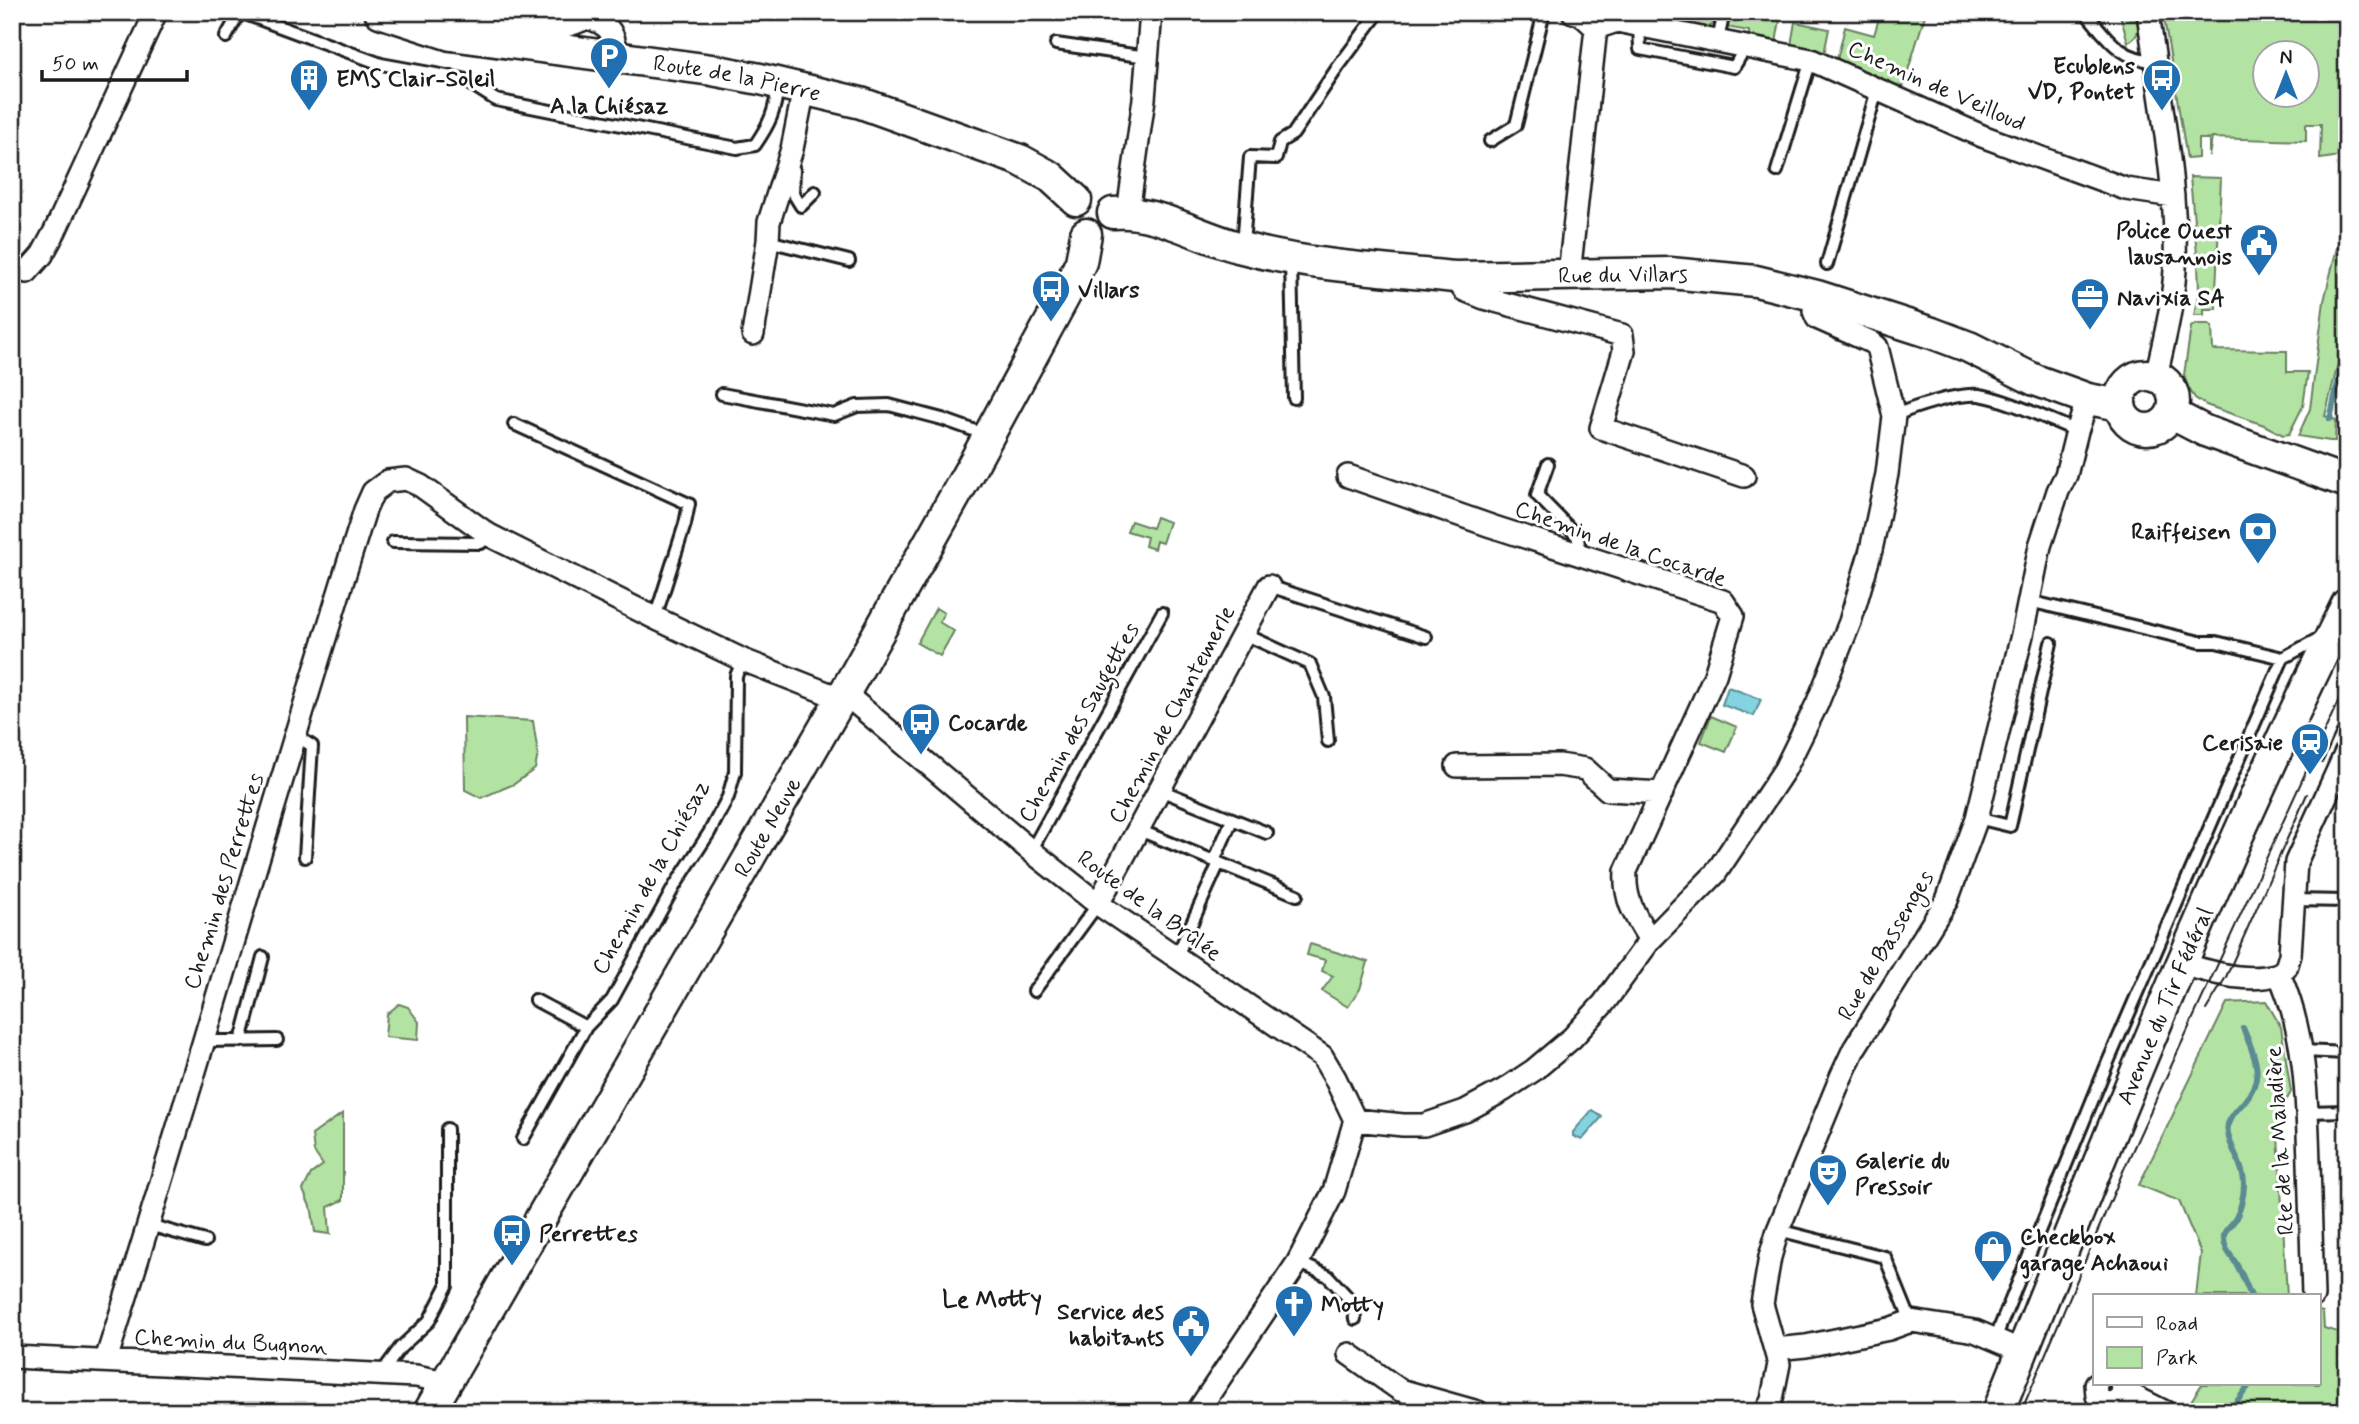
<svg xmlns="http://www.w3.org/2000/svg" width="2359" height="1424" viewBox="0 0 2359 1424" font-family="Mynerve,sans-serif">
<style>
.green{fill:#b3e3a3;stroke:#688060;stroke-width:2;fill-rule:evenodd}
.water{fill:#83d3e0;stroke:#5a8a92;stroke-width:2}
.lines{fill:none;stroke-linecap:round;stroke-linejoin:round}
.stream{stroke:#5a8a92;stroke-width:6}
.lane-casing{stroke:#1c1c1c;stroke-width:16}
.street-casing{stroke:#1c1c1c;stroke-width:26}
.secondary-casing{stroke:#1c1c1c;stroke-width:35}
.lane{stroke:#fff;stroke-width:10}
.street{stroke:#fff;stroke-width:21}
.secondary{stroke:#fff;stroke-width:30}
.tram{stroke:#1c1c1c;stroke-width:2}
.labels{text-anchor:middle;stroke-width:6;stroke-linejoin:round;paint-order:stroke}
.poi-label{font-size:23px;font-weight:bold;fill:#1c1c1c;stroke:#fff;text-anchor:start}
.street-label{font-size:23px;fill:#1c1c1c;stroke:#fff}
.neighbourhood-label{font-size:24px;font-weight:bold;fill:#1c1c1c;stroke:#fff}
</style>
<rect width="100%" height="100%" fill="#fff"/>
<filter id="ink" filterUnits="userSpaceOnUse"><feTurbulence type="fractalNoise" baseFrequency=".0143" numOctaves="2"/><feDisplacementMap in="SourceGraphic" scale="14" xChannelSelector="R" yChannelSelector="G"/><feConvolveMatrix kernelMatrix="1 2 1 2 8 2 1 2 1" color-interpolation-filters="sRGB"/></filter>
<g filter="url(#ink)">
<path class="green" d="M1671,12H1717L1715,23L1707,28L1679,26Z
M1729,12L1781,14L1776,43L1749,37V31L1726,27Z
M1881,12H1926L1901,93L1837,60L1845,27L1874,35Z
M2119,12H2135C2138,25 2142,36 2128,42Z
M2163,12H2347V155L2320,159L2321,124H2306V141L2212,138L2209,156V139H2198V158L2187,159ZM2264,52H2306V94H2264Z
M1795,22L1829,29L1824,54L1791,45Z
M2190,177L2221,178L2216,291H2199L2198,265Z
M2347,206V327L2325,416L2336,420L2335,441H2330L2298,436L2310,409L2324,301Z
M2198,295L2216,296V309H2204V315H2194Z
M2195,324H2209L2212,326L2213,350L2287,351V372H2308L2303,406L2289,434L2283,435L2264,425L2206,405L2195,398L2188,387L2184,375L2191,327Z
M1156,517L1169,522L1162,543L1156,541L1154,549L1145,546L1147,537L1127,531L1131,521L1152,528Z
M936,608L944,613L939,622L954,631L940,656L917,643Z
M1711,716L1737,727L1726,752L1701,742Z
M464,717L533,721L538,754L535,769L514,784L481,798L465,790Z
M1310,944L1368,962L1360,989L1348,1007L1322,991L1333,976L1322,971L1325,960L1307,955Z
M2266,1001L2281,1027L2291,1092L2277,1117L2287,1296H2196L2201,1253L2179,1201L2139,1185L2227,1003Z
M399,1004L408,1007L419,1022L418,1040L385,1037L387,1014Z
M343,1113V1200L328,1207L330,1234L315,1232L312,1211L303,1190L311,1174L323,1165L314,1152L312,1135Z
M2319,1311L2323,1312L2324,1328L2347,1335V1412H2188L2189,1404L2202,1384H2319Z"/>
<path class="water" d="M1728,687L1761,699L1754,716L1722,705Z
M1592,1110L1602,1117L1582,1140L1573,1136V1132Z"/>
<g class="lines">
<path class="stream" d="M2330,419L2347,342
M2243,1028C2255,1057 2266,1076 2244,1102C2238,1109 2231,1115 2228,1124C2224,1141 2245,1164 2244,1185C2244,1196 2240,1212 2234,1221C2230,1227 2223,1230 2224,1238C2224,1250 2233,1257 2238,1267C2243,1276 2247,1287 2251,1296
M2229,1412L2250,1384"/>
<g class="lane-casing">
<path id="lane" d="M2085,12C2107,37 2118,59 2155,61
M1639,25L1640,49L1734,67L1746,46
M226,37L240,12L381,64L463,79L496,100L737,148L755,145C770,123 775,112 778,85
M1718,40L1724,12
M1056,44L1147,57
M1490,141L1516,125L1544,12
M794,170L793,193L801,206L815,192
M1777,171L1811,60
M768,241L849,261
M1243,245L1250,157L1276,158L1280,142L1293,134L1338,67L1379,12
M1291,261L1294,398
M1827,264L1877,90
M722,394L834,415L857,406L889,405L942,419L987,435
M1894,416C1913,407 1957,393 1979,395C2004,398 2052,421 2077,431
M514,424L689,504L685,524L655,618
M1548,464L1537,495L1577,536L1582,555
M393,542L481,543L489,535
M1269,586L1426,637
M2029,601L2200,642H2216L2283,658
M1244,634L1310,664L1324,697L1328,741
M295,735L312,746L305,857
M1160,790L1267,833
M1977,818L2010,826L2051,643
M1139,830L1219,863L1176,958
M1031,851L1162,613
M1214,861L1232,820
M1219,863L1297,895
M2292,900L2347,901
M1034,991L1098,904
M535,1000L586,1027
M202,1041L277,1040
M241,1041L263,957
M2303,1051L2347,1053
M2307,1112L2347,1111
M523,1139L586,1027L612,1000L674,887L709,833L728,797L735,772L736,676L743,660
M149,1225L205,1241
M1778,1230L1885,1257L1911,1321
M1298,1262L1328,1276L1353,1303L1355,1319
M1995,1339L2108,1062L2283,658L2322,637
M380,1375L400,1348L429,1321L447,1286V1129"/>
</g>
<g class="street-casing">
<path id="street" d="M453,12C500,29 539,41 587,18
M585,12L587,18C612,24 614,35 618,59
M1573,12L1581,14L1596,28
M2148,12C2159,97 2178,184 2175,270C2173,305 2164,342 2156,376
M1596,28L1617,21L1811,60L1982,136L2055,163L2126,189L2173,196
M1128,212L1144,99L1151,12
M27,272L42,255L55,231L156,12
M1569,275L1596,28
M1455,277L1464,290L1484,298L1622,335L1624,351L1601,428L1744,476
M753,334L768,241L769,222L792,149L804,89
M1348,476L1491,526L1723,601L1733,616L1715,675L1626,871C1624,900 1635,916 1650,940
M1457,766L1559,765L1585,769L1608,790L1662,793
M1098,904L1269,586
M2181,964C2214,972 2244,984 2279,974
M1355,1120L1403,1125H1424L1465,1111L1504,1090L1534,1070L1572,1038L1604,1003L1650,940L1715,874L1785,769L1817,704L1850,622L1871,550L1887,474L1894,416L1877,347L1871,342L1817,318L1814,311L1817,296
M2313,1296C2312,1252 2310,1207 2309,1163C2307,1099 2306,1033 2279,974L2286,968L2290,955L2296,862L2347,750
M1775,1349L1806,1346L1889,1329L1911,1321L1975,1331L2022,1351
M1349,1354L1400,1390L1478,1412
M12,1357L416,1376L436,1380L444,1385
M106,1360C196,1078 275,792 365,510L373,492L388,481L406,479L421,486L489,535L655,618L743,660L827,693L850,698L1031,851L1098,904L1322,1056L1335,1078L1355,1120L1334,1191L1298,1262L1197,1412
M2096,1384L2097,1396C2103,1404 2112,1405 2120,1398L2123,1391L2122,1384
M2123,1391L2165,1412
M1766,1412L1772,1399L1779,1364L1762,1304L1770,1257L1778,1230L1841,1077L1854,1049L1947,900L1977,818L2022,635L2040,546L2058,491L2066,475L2077,431L2088,399"/>
</g>
<g class="secondary-casing">
<g id="secondary">
<path id="s1" d="M380,12L451,35L712,70L760,79L861,103L1020,160L1051,177L1076,200"/>
<path id="s2" d="M1113,213C1155,209 1201,238 1242,248C1310,266 1384,270 1455,277L1670,273L1756,281L1817,296L1932,333L1969,347L2035,380L2088,399L2120,405"/>
<circle cx="2147" cy="402" r="27"/>
<path d="M2172,414L2205,431L2347,482"/>
<path id="s3" d="M429,1412L857,671L976,459L1065,295L1081,262L1086,234"/>
<path id="s4" d="M1998,1412C2107,1140 2216,867 2347,604"/>
</g>
</g>
<use href="#lane" class="lane"/>
<use href="#street" class="street"/>
<use href="#secondary" class="secondary"/>
<path class="tram" d="M2322,763L2347,708
M2206,1010L2226,977L2307,794
M2021,1412L2124,1169L2347,682"/>
</g>
</g>
<defs>
<g id="parking-pin" transform="scale(2.0125)"><path d="M0 17L-7.5 6A9.5 9.5 0 1 1 7.5 6Z" fill="#1f6fb2" stroke="#fff"/><path d="M-3.5-5.5H1a3.5 3.5 0 0 1 0 7H-1V5.5H-3.5ZM-1-3.4V-.6H.8a1.4 1.4 0 0 0 0-2.8Z" fill="#fff"/></g>
<g id="building-pin" transform="scale(2.0125)"><path d="M0 17L-7.5 6A9.5 9.5 0 1 1 7.5 6Z" fill="#1f6fb2" stroke="#fff"/><path d="M-4-6H4V6H1V3H-1V6H-4ZM-2.5-4.3h1.7v1.8h-1.7ZM.8-4.3h1.7v1.8H.8ZM-2.5-1h1.7V.8h-1.7ZM.8-1h1.7V.8H.8Z" fill="#fff"/></g>
<g id="bus-pin" transform="scale(2.0125)"><path d="M0 17L-7.5 6A9.5 9.5 0 1 1 7.5 6Z" fill="#1f6fb2" stroke="#fff"/><path d="M-5-6H5V4H4V6H2V4H-2V6H-4V4H-5ZM-3.5-4V0h7V-4ZM-3.5 1.2v1.5H-2V1.2ZM2 1.2v1.5H3.5V1.2Z" fill="#fff"/></g>
<g id="civic-pin" transform="scale(2.0125)"><path d="M0 17L-7.5 6A9.5 9.5 0 1 1 7.5 6Z" fill="#1f6fb2" stroke="#fff"/><path d="M-.6-6.5H3V-4.5H.6V-3L4-1V1h2V6H-6V1h2V-1L-.6-3ZM-1.2 2.5V6h2.4V2.5Z" fill="#fff"/></g>
<g id="office-pin" transform="scale(2.0125)"><path d="M0 17L-7.5 6A9.5 9.5 0 1 1 7.5 6Z" fill="#1f6fb2" stroke="#fff"/><path d="M-6-3h4V-5.5h4V-3h4V5H-6ZM-1-4.5V-3h2v-1.5ZM-6 0V1H6V0Z" fill="#fff"/></g>
<g id="bank-pin" transform="scale(2.0125)"><path d="M0 17L-7.5 6A9.5 9.5 0 1 1 7.5 6Z" fill="#1f6fb2" stroke="#fff"/><path d="M-6-4H6V4H-6ZM0-2.3a2.3 2.3 0 1 0 0 4.6a2.3 2.3 0 1 0 0-4.6Z" fill="#fff"/></g>
<g id="station-pin" transform="scale(2.0125)"><path d="M0 17L-7.5 6A9.5 9.5 0 1 1 7.5 6Z" fill="#1f6fb2" stroke="#fff"/><path d="M-3-6H3Q5-6 5-4V2Q5 4 3 4L4.5 6H3L1.5 4h-3L-3 6H-4.5L-3 4Q-5 4-5 2V-4Q-5-6-3-6ZM-3.5-4v3h7v-3ZM-3.5 1v1.5H-2V1ZM2 1v1.5H3.5V1Z" fill="#fff"/></g>
<g id="theatre-pin" transform="scale(2.0125)"><path d="M0 17L-7.5 6A9.5 9.5 0 1 1 7.5 6Z" fill="#1f6fb2" stroke="#fff"/><path d="M-5-5.5Q0-4 5-5.5V0Q5 5 0 6Q-5 5-5 0ZM-3.3-2.5H-1v1.5H-3.3ZM1-2.5H3.3v1.5H1ZM-2.8 1Q0 5.5 2.8 1Z" fill="#fff"/></g>
<g id="shop-pin" transform="scale(2.0125)"><path d="M0 17L-7.5 6A9.5 9.5 0 1 1 7.5 6Z" fill="#1f6fb2" stroke="#fff"/><path d="M-5-2.5h2.3a2.7 3.5 0 0 1 5.4 0H5L5.5 6h-11ZM-1.5-2.5h3a1.5 2.3 0 0 0-3 0Z" fill="#fff"/></g>
<g id="church-pin" transform="scale(2.0125)"><path d="M0 17L-7.5 6A9.5 9.5 0 1 1 7.5 6Z" fill="#1f6fb2" stroke="#fff"/><path d="M-1.2-6h2.4v3.5h3.3v2.4h-3.3V6h-2.4V-.1h-3.3v-2.4h3.3Z" fill="#fff"/></g>
</defs>
<g fill-rule="evenodd">
<use href="#parking-pin" x="609" y="56"/>
<use href="#building-pin" x="309" y="78"/>
<use href="#bus-pin" x="2162" y="78"/>
<use href="#civic-pin" x="2259" y="243"/>
<use href="#bus-pin" x="1051" y="289"/>
<use href="#office-pin" x="2090" y="297"/>
<use href="#bank-pin" x="2258" y="531"/>
<use href="#bus-pin" x="921" y="722"/>
<use href="#station-pin" x="2310" y="742"/>
<use href="#theatre-pin" x="1828" y="1173"/>
<use href="#bus-pin" x="512" y="1233"/>
<use href="#shop-pin" x="1993" y="1249"/>
<use href="#church-pin" x="1294" y="1304"/>
<use href="#civic-pin" x="1191" y="1324"/>
</g>
<g class="labels">
<g class="poi-label">
<text x="2135" y="73" text-anchor="end">Ecublens<tspan x="2135" dy="26">VD, Pontet</tspan></text>
<text x="336" y="86">EMS Clair-Soleil</text>
<text x="609" y="113" text-anchor="middle">A la Chiésaz</text>
<text x="2232" y="238" text-anchor="end">Police Ouest<tspan x="2232" dy="26">lausannois</tspan></text>
<text x="1078" y="297">Villars</text>
<text x="2117" y="305">Navixia SA</text>
<text x="2231" y="539" text-anchor="end">Raiffeisen</text>
<text x="948" y="730">Cocarde</text>
<text x="2283" y="750" text-anchor="end">Cerisaie</text>
<text x="1855" y="1168">Galerie du<tspan x="1855" dy="26">Pressoir</tspan></text>
<text x="539" y="1241">Perrettes</text>
<text x="2020" y="1244">Checkbox<tspan x="2020" dy="26">garage Achaoui</tspan></text>
<text x="1321" y="1312">Motty</text>
<text x="1164" y="1319" text-anchor="end">Service des<tspan x="1164" dy="26">habitants</tspan></text>
</g>
<g class="street-label">
<text dy="8" stroke="none"><textPath href="#s1" startOffset="364">Route de la Pierre</textPath></text>
<text transform="translate(1937 85) rotate(24)" y="8">Chemin de Veilloud</text>
<text dy="8" stroke="none"><textPath href="#s2" startOffset="518">Rue du Villars</textPath></text>
<text transform="translate(1621 543) rotate(19)" y="8">Chemin de la Cocarde</text>
<text transform="translate(1171 714) rotate(-62)" y="8">Chemin de Chantemerle</text>
<text transform="translate(1078 722) rotate(-61)" y="8">Chemin des Saugettes</text>
<text dy="8" stroke="none"><textPath href="#s3" startOffset="676">Route Neuve</textPath></text>
<text transform="translate(650 877) rotate(-61)" y="8">Chemin de la Chiésaz</text>
<text transform="translate(223 881) rotate(-73)" y="8">Chemin des Perrettes</text>
<text transform="translate(1150 905) rotate(36)" y="8">Route de la Brûlée</text>
<text transform="translate(1885 945) rotate(-60)" y="8">Rue de Bassenges</text>
<text dy="8" stroke="none"><textPath href="#s4" startOffset="439">Avenue du Tir Fédéral</textPath></text>
<text transform="translate(2279 1141) rotate(-94)" y="8">Rte de la Maladière</text>
<text transform="translate(231 1341) rotate(3)" y="8">Chemin du Bugnon</text>
</g>
<g class="neighbourhood-label">
<text x="992" y="1307">Le Motty</text>
</g>
</g>
<rect width="2359" height="1424" fill="none" stroke="#fff" stroke-width="42"/>
<rect x="21" y="21" width="2317" height="1382" fill="none" stroke="#1c1c1c" stroke-width="2.5" filter="url(#ink)"/>
<rect x="2093" y="1294" width="228" height="91" fill="#ffffff" stroke="#a4a4a4" stroke-width="2"/>
<rect x="2107" y="1317" width="35" height="10" fill="#ffffff" stroke="#a4a4a4" stroke-width="2"/>
<text x="2156" y="1330" font-size="21" fill="#1c1c1c">Road</text>
<rect x="2107" y="1347" width="35" height="21" fill="#b3e3a3" stroke="#a4a4a4" stroke-width="2"/>
<text x="2156" y="1364" font-size="21" fill="#1c1c1c">Park</text>
<g transform="translate(2286 74)"><circle r="33" fill="#ffffff" stroke="#a4a4a4" stroke-width="2"/>
<path d="M0-5L12 26L0 18L-12 26Z" fill="#1f6fb2"/>
<text y="-10" font-size="19" font-weight="bold" text-anchor="middle" fill="#1c1c1c">N</text>
</g>
<path d="M42 70v10h145v-10" fill="none" stroke="#1c1c1c" stroke-width="3.5"/>
<text x="52" y="70" font-size="21" fill="#1c1c1c" stroke="#ffffff" stroke-width="5" paint-order="stroke">50 m</text>
</svg>
